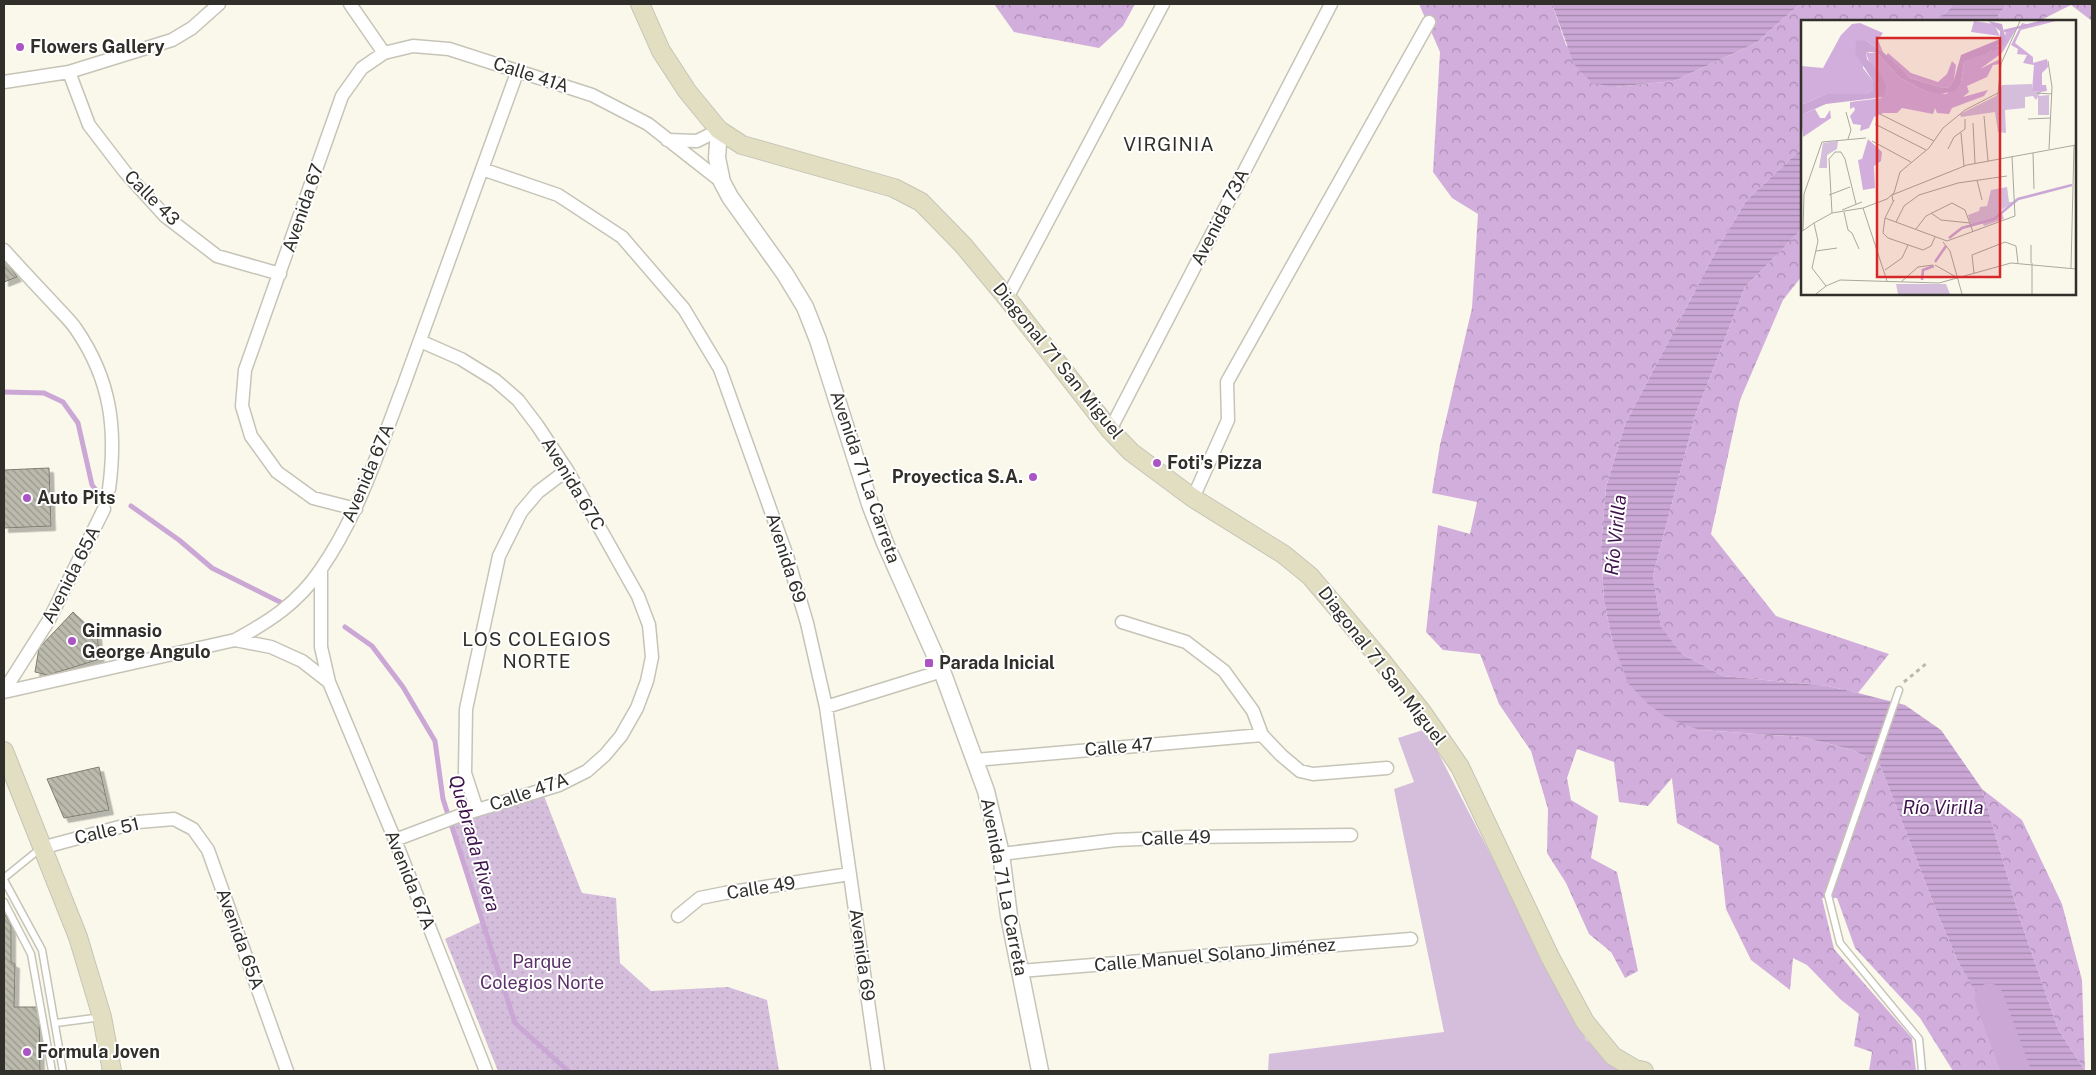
<svg xmlns="http://www.w3.org/2000/svg" width="2096" height="1075" viewBox="0 0 2096 1075" font-family="'Public Sans',sans-serif">
<style>
.grass{fill:#d4bedc}
.forest{fill:url(#forest-crowns)}
.park{fill:url(#park-dots)}
.water{fill:url(#water-rules)}
.lines{fill:none;stroke-linecap:round;stroke-linejoin:round}
.stream{stroke:#cba7d6;stroke-width:5}
.river{stroke:#cba7d6;stroke-width:29}
.building{fill:url(#building-back-hatch);stroke:#7f7e72;filter:url(#shadow)}
.service-casing{stroke:#c6c4b7;stroke-width:9}
.minor-casing{stroke:#c6c4b7;stroke-width:15}
.tertiary-casing{stroke:#c6c4b7;stroke-width:19}
.secondary-casing{stroke:#c6c4b7;stroke-width:20}
.path{stroke:#bab9ae;stroke-width:3;stroke-dasharray:4 4;stroke-linecap:butt}
.service{stroke:#fff;stroke-width:6}
.minor{stroke:#fff;stroke-width:12}
.tertiary{stroke:#fff;stroke-width:16}
.secondary{stroke:#e2dec2;stroke-width:18}
.poi-dot{fill:#aa55c3;stroke:#fff;stroke-width:2}
.labels{text-anchor:middle;stroke-width:4;stroke-linejoin:round;paint-order:stroke}
.poi-label{font-size:18px;font-weight:bold;fill:#302f2a;stroke:#fff;text-anchor:start}
.street-label{font-size:18px;fill:#302f2a;stroke:#fff}
.park-label{font-size:18px;fill:#5c306a;stroke:#fff}
.neighbourhood-label{font-size:19px;letter-spacing:1px;fill:#302f2a;stroke:#fff}
.water-label{font-size:19px;font-style:italic;fill:#3f134c;stroke:#fff}
.inset-river{fill:none;stroke:#cba7d6;stroke-width:2.5}
.inset-road{fill:none;stroke:#a9a89e;stroke-width:1}
.view{fill:#d62828;fill-opacity:0.15;stroke:#d62828;stroke-width:2.5}
.inset-edge{fill:none;stroke:#302f2a;stroke-width:2.5}
</style>
<defs>
<pattern id="forest-crowns" width="20" height="18" patternUnits="userSpaceOnUse" patternTransform="scale(1.25)"><rect width="20" height="18" fill="#d2aedd"/><path d="M2 6a3 3 0 1 1 6 0M12 15a3 3 0 1 1 6 0" fill="none" stroke="#ab8eb3"/></pattern>
<pattern id="park-dots" width="8" height="8" patternUnits="userSpaceOnUse" patternTransform="scale(1.25)"><rect width="8" height="8" fill="#d4bedc"/><path d="M2 2h.1M6 6h.1" fill="none" stroke="#b6a4bd" stroke-width="1.8" stroke-linecap="round"/></pattern>
<pattern id="water-rules" width="6" height="5" patternUnits="userSpaceOnUse" patternTransform="scale(1.25)"><rect width="6" height="5" fill="#cba7d6"/><path d="M0 2.5h6" fill="none" stroke="#a588ae"/></pattern>
<pattern id="building-back-hatch" width="6" height="6" patternUnits="userSpaceOnUse" patternTransform="scale(1.25)"><rect width="6" height="6" fill="#bbbaad"/><path d="M-1 5l2 2M0 0l6 6M5-1l2 2" fill="none" stroke="#98988d"/></pattern>
<filter id="shadow"><feDropShadow dx="4.5" dy="4.5" stdDeviation="0" flood-color="#0004"/></filter>
</defs>
<rect width="100%" height="100%" fill="#faf8eb"/>
<path class="grass" d="M1426,729L1586,1040L1628,1071H1268L1269,1054L1444,1032L1394,789L1414,782L1398,738Z"/>
<path class="forest" d="M994,4H1135L1123,26L1099,48L1014,32Z
M1419,4H1552L1566,45L1614,87L1674,81L1756,43L1800,4H1955L1936,21H1802V148L1746,201L1717,249L1625,424L1606,487L1601,548L1604,601L1612,639L1700,730L1802,737L1853,750L1880,765L1936,910L1958,962L2026,1071H1953L1920,1018L1855,948L1837,898H1822L1834,949L1912,1038L1916,1071H1869L1872,1052L1854,1046L1859,1014L1840,999L1807,965L1793,958L1790,990L1751,960L1726,909L1719,846L1677,823L1672,778L1648,806L1619,802L1614,762L1577,749L1567,778L1571,800L1598,816L1591,858L1617,872L1638,971L1625,978L1611,952L1589,934L1566,883L1547,853L1548,809L1531,751L1499,704L1480,654L1443,650L1426,632L1438,525L1470,534L1477,502L1432,493L1440,445L1472,308L1478,214L1452,198L1433,172L1440,52Z
M2007,4H2092V21L2071,5L2039,21H1994Z
M1802,229V276L1783,300L1740,400L1711,534L1776,616L1889,654L1858,693L1828,686L1723,676L1682,654L1661,628L1653,575L1695,416L1745,287Z
M1982,789L2022,820L2062,904L2082,980L2085,1071L2058,1029L2019,916Z"/>
<path class="park" d="M542,791L582,893L616,898L620,963L651,991L728,987L767,1000L779,1071H498L445,939L481,922L450,824Z"/>
<path class="water" d="M1552,4H1800L1756,43L1674,81L1614,87L1592,83L1574,64Z
M1955,4H2007L1994,21H1936Z
M1802,148V229L1745,287L1695,416L1653,575L1661,627L1682,654L1723,676L1828,686L1858,693L1905,705L1941,730L1982,789L2019,916L2058,1029L2085,1071H2026L2018,1061L1958,962L1936,910L1880,765L1853,750L1802,737L1700,730L1667,718L1648,704L1628,683L1612,639L1604,601L1601,548L1606,487L1625,424L1717,249L1746,201Z"/>
<g class="lines">
<path class="stream" d="M4,392L44,393L63,402L78,423L92,485L104,500
M131,506L179,540L212,568L280,602
M345,627L372,646L403,687L435,741L443,799L515,1023L568,1071"/>
<path class="river" d="M1989,998L2016,1071"/>
</g>
<path class="building" d="M4,258L17,277L4,282Z
M49,468L51,526L4,528V470Z
M73,612L97,635L100,659L48,675L35,672L39,648Z
M99,767L109,810L64,818L47,779Z
M4,913L11,924V962L15,964L14,1007H39L40,1071H4Z"/>
<g class="lines">
<g class="service-casing">
<path id="service" d="M1899,690L1828,895L1840,943L1919,1039L1922,1071
M4,878L41,848
M4,880L42,950L63,1071
M4,902L31,954L52,1071
M56,1023L102,1017"/>
</g>
<g class="minor-casing">
<path id="minor" d="M350,4L384,53
M69,72L89,125L125,172L165,216L217,256L280,274
M4,82L69,72L172,40L192,28L219,4
M667,140L697,141L719,130
M482,169L558,195L622,237L684,309L720,369L787,556L807,623L826,707L878,1071
M4,250C20,268 37,286 53,303C61,312 70,320 76,329C111,380 117,429 109,489
M1007,298L1163,4
M1110,430L1331,4
M1193,498L1228,420L1227,382L1429,22
M356,509L313,498L277,472L251,436L242,406L245,370L342,96L362,68L384,53L413,46L449,49L592,95L648,124L722,182
M321,569V647L329,682L395,840L486,1071
M1122,622L1186,642L1224,671L1253,711L1262,735L1281,755L1300,771L1313,774L1387,768
M235,640L271,647L302,661L329,682
M4,691L49,620L104,509
M4,692L235,640C270,621 298,603 321,569C359,514 379,449 403,387C442,282 479,176 518,70
M826,707L942,671
M975,760L1262,735
M477,810L465,773L466,709L499,556L521,512L538,492L567,470
M395,840L461,815L559,785L587,771L605,755L621,736L637,708L647,681L652,657L649,625L638,596L567,470L537,425L518,400L495,380L461,359L420,341
M41,848L138,822L174,819L193,829L208,850L287,1071
M1001,854L1116,840L1185,837L1351,835
M678,916L700,898L725,893L850,874
M1020,971L1411,939"/>
</g>
<g class="tertiary-casing">
<path id="tertiary" d="M719,130L717,158L722,182L730,197L785,274L805,307L818,340L870,504L885,543L942,671L986,791L1001,854L1009,916L1040,1071"/>
</g>
<g class="secondary-casing">
<path id="secondary" d="M640,4L661,51L687,91L719,130L742,145L894,188L921,202L963,245L1007,298L1110,430L1131,452L1193,498L1283,554L1310,576L1381,660L1422,712L1460,767L1550,957L1585,1022L1613,1056L1635,1069L1644,1071
M4,751L78,937L102,1017L112,1071"/>
</g>
<path class="path" d="M1904,682L1927,663"/>
<use href="#service" class="service"/>
<use href="#minor" class="minor"/>
<use href="#tertiary" class="tertiary"/>
<use href="#secondary" class="secondary"/>
</g>
<g class="poi-dot">
<circle cx="20" cy="47" r="5"/>
<circle cx="1157" cy="463" r="5"/>
<circle cx="1033" cy="477" r="5"/>
<circle cx="27" cy="498" r="5"/>
<circle cx="72" cy="641" r="5"/>
<rect x="924" y="658" width="10" height="10" rx="2.5"/>
<circle cx="27" cy="1052" r="5"/>
</g>
<g class="labels">
<g class="poi-label">
<text x="30" y="53">Flowers Gallery</text>
<text x="1167" y="469">Foti's Pizza</text>
<text x="1023" y="483" text-anchor="end">Proyectica S.A.</text>
<text x="37" y="504">Auto Pits</text>
<text x="82" y="637">Gimnasio<tspan x="82" dy="21">George Angulo</tspan></text>
<text x="939" y="669">Parada Inicial</text>
<text x="37" y="1058">Formula Joven</text>
</g>
<g class="street-label">
<text transform="translate(531 75) rotate(18)" y="6">Calle 41A</text>
<text transform="translate(152 198) rotate(45)" y="6">Calle 43</text>
<text transform="translate(303 208) rotate(-71)" y="6">Avenida 67</text>
<text transform="translate(1220 217) rotate(-63)" y="6">Avenida 73A</text>
<text transform="translate(1058 361) rotate(51)" y="6">Diagonal 71 San Miguel</text>
<text transform="translate(368 473) rotate(-67)" y="6">Avenida 67A</text>
<text transform="translate(865 477) rotate(71)" y="6">Avenida 71 La Carreta</text>
<text transform="translate(573 484) rotate(59)" y="6">Avenida 67C</text>
<text transform="translate(786 558) rotate(72)" y="6">Avenida 69</text>
<text transform="translate(71 575) rotate(-63)" y="6">Avenida 65A</text>
<text transform="translate(1382 666) rotate(52)" y="6">Diagonal 71 San Miguel</text>
<text transform="translate(1119 747) rotate(-5)" y="6">Calle 47</text>
<text transform="translate(529 792) rotate(-19)" y="6">Calle 47A</text>
<text transform="translate(107 831) rotate(-13)" y="6">Calle 51</text>
<text transform="translate(1176 838) rotate(-2)" y="6">Calle 49</text>
<text transform="translate(410 880) rotate(68)" y="6">Avenida 67A</text>
<text transform="translate(1004 887) rotate(79)" y="6">Avenida 71 La Carreta</text>
<text transform="translate(761 888) rotate(-9)" y="6">Calle 49</text>
<text transform="translate(240 939) rotate(70)" y="6">Avenida 65A</text>
<text transform="translate(862 955) rotate(82)" y="6">Avenida 69</text>
<text transform="translate(1215 955) rotate(-5)" y="6">Calle Manuel Solano Jiménez</text>
</g>
<g class="park-label">
<text x="542" y="968">Parque<tspan x="542" dy="21">Colegios Norte</tspan></text>
</g>
<g class="neighbourhood-label">
<text x="1169" y="151">VIRGINIA</text>
<text x="537" y="646">LOS COLEGIOS<tspan x="537" dy="22">NORTE</tspan></text>
</g>
<g class="water-label">
<text transform="translate(1615 535) rotate(-84)" y="7">Río Virilla</text>
<text x="1943" y="814">Río Virilla</text>
<text transform="translate(475 843) rotate(74)" y="7">Quebrada Rivera</text>
</g>
</g>
<g transform="translate(1801 20)">
<rect width="275" height="275" fill="#faf8eb"/>
<path d="M231,64V71L240,72L235,80L232,76L224,77V88L204,90L205,113L197,112L194,92L160,97L159,94L195,76L201,65ZM248,75V95H237V76Z" fill="#d4bedc"/>
<path d="M173,1L193,4L199,16L170,12ZM238,1H255L220,10L214,23L232,37V43L246,39L247,47L241,53V65H245L246,71L240,72L231,71L233,45L222,43L226,35L216,34L217,29L210,25L221,3L230,5ZM59,3L82,13L77,20L82,32L64,20L62,48L72,61V70L65,74H25L0,85V46L22,48L40,15L51,4ZM216,8L201,33L179,49L201,38L199,44L192,45L186,57L166,66L168,72L162,77L187,70L183,76L151,88L148,94L136,93L134,88L132,94L101,88L96,93H82L73,97L68,108L59,111L60,105L52,104L49,96L54,90L53,87L49,89V82L81,78L65,33H76L99,58L124,71L145,74L160,63L163,42L197,27L203,22L205,10ZM87,33L110,53L137,62L146,54L151,41L155,45L153,60L148,67L142,68L109,58L89,41L85,36ZM14,89L19,98H24L29,90L30,98L2,117L0,95ZM67,119L81,132L80,141L73,146L74,168L62,170L57,140L61,139Z" fill="#d2aedd"/>
<path d="M37,121L36,129L26,135V148H18L22,123ZM206,167L208,182H213L200,190L203,199L183,206L181,202L170,206L167,195L178,191L179,187L186,186L190,170ZM95,264H145L149,274H97Z" fill="#d4bedc"/>
<path d="M187,1L201,4L205,20L186,33L163,42L160,63L154,71L139,74L124,71L99,58L76,33L69,32L65,33L66,39L81,56L85,66L83,77L25,84L0,95V85L25,74H65L72,70V61L54,33L55,21L64,20L82,32L109,58L142,68L148,67L153,60L160,35L199,19V11Z" fill="#cba7d6"/>
<path class="inset-river" d="M203,11L243,1M191,30L200,26L203,21M148,218L161,208L193,199L217,179L271,165M134,242L145,226M121,260L122,250L133,246"/>
<path class="inset-road" d="M247,41L251,67L248,129M236,73L251,74M45,92L50,110L47,119M79,94L133,121M183,96L187,141M227,99L250,98M172,103L174,143M74,104L125,130M160,113L163,146M71,121L110,142M147,129L153,117L164,109V99M232,133L233,169M176,160L181,180M28,175L49,167M92,181L91,175L166,145L275,125M62,188L86,261M41,190L61,182M43,192L47,210L51,213L58,229M31,193L28,139L34,132H40L44,139L55,184M130,193L140,200L169,203M84,198L146,221L214,196L211,136M95,202L103,186L118,175L157,163L206,156M115,209L125,196L151,183L164,190L172,212M2,210L3,174L21,122L65,118M0,212L13,203M82,213L87,218L122,230L130,226L134,217M82,213L84,198L93,180M142,222L149,231L161,274M15,231L36,228M230,243V225M231,243V274M134,245L155,257M270,248L273,125M84,250L101,238L107,225M173,253L171,235L204,222L215,226L217,243M100,262L117,247L132,245M25,266L11,248L17,221L13,203L31,193L62,188L86,179L93,173L99,152L128,128L142,108L164,90L197,73L200,44L219,1M15,274L25,266L39,260L138,263L210,243L275,249"/>
<path class="view" d="M76,18H199V257H76Z"/>
<rect width="275" height="275" class="inset-edge"/>
</g>
<rect width="2096" height="1075" fill="none" stroke="#302f2a" stroke-width="10"/>
</svg>
